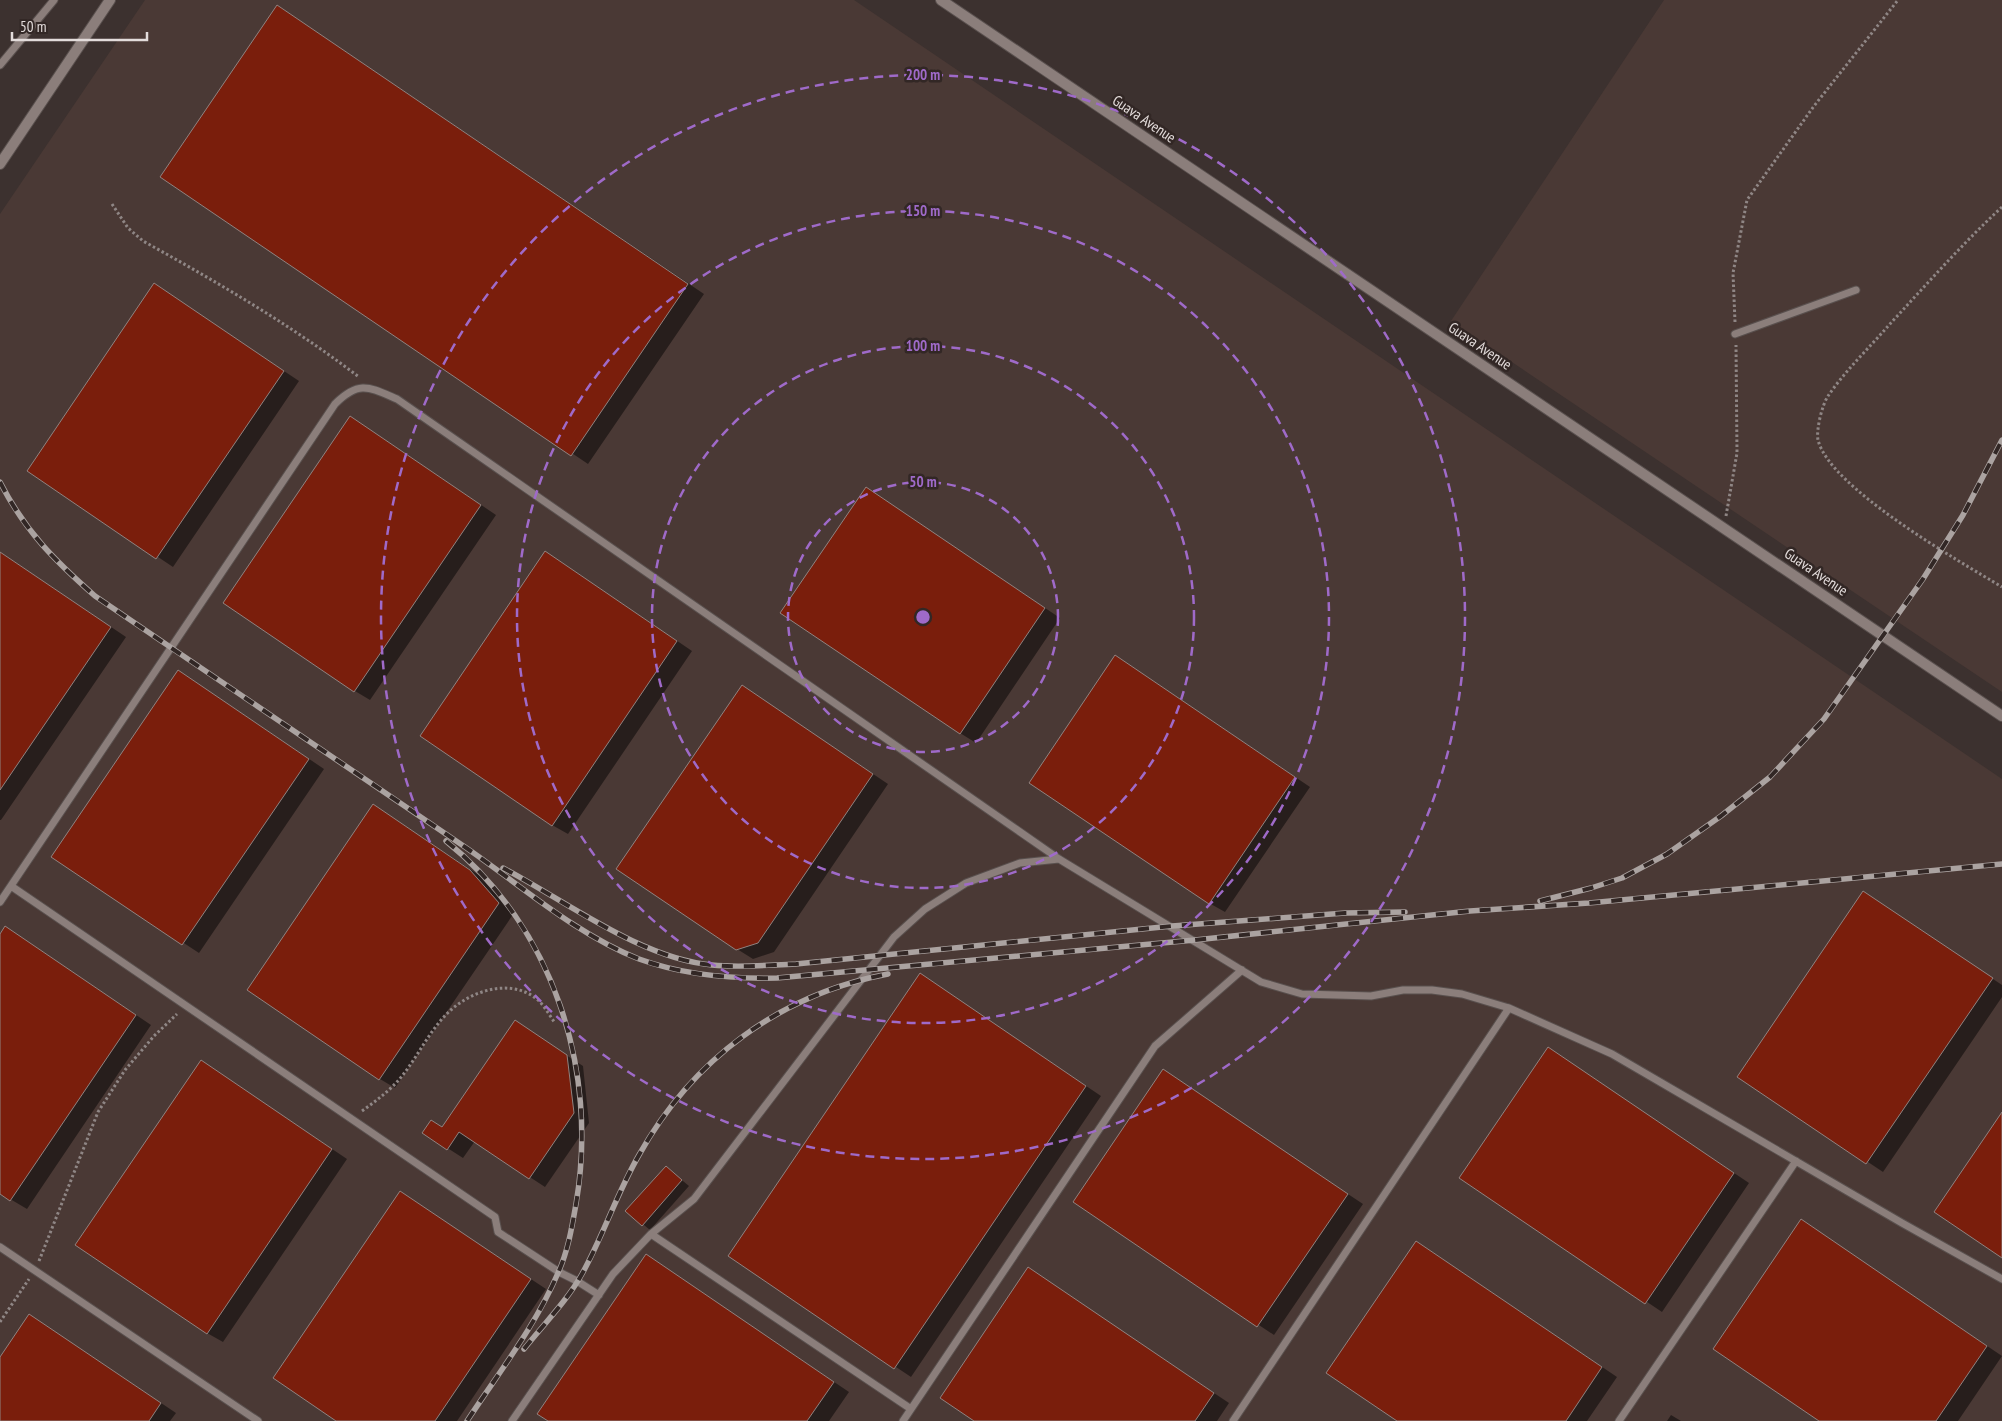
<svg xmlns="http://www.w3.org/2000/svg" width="2002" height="1421" viewBox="0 0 2002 1421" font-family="'PT Sans Narrow',sans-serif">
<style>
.built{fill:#4a3935}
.shadow{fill:#0007}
.building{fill:#7a1e0c;stroke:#908380}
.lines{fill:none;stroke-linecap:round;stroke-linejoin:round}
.service-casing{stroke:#59504e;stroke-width:9}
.minor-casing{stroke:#59504e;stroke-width:12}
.path{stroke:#8f8685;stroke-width:3;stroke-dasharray:2.5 2.5;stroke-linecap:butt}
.service{stroke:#8b7e7b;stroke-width:7}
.minor{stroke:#8b7e7b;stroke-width:10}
.rail-casing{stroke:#aba3a1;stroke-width:5.5}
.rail{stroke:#322725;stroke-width:4;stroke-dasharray:11;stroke-linecap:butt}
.ring{fill:none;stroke:#9f6ac9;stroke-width:2.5;stroke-dasharray:9 6}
.labels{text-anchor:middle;stroke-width:5;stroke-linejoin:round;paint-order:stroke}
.street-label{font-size:15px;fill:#e3dcdb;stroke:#322725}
.centre{fill:#9f6ac9;stroke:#322725;stroke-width:2.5}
.ring-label{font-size:15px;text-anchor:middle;font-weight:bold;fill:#9f6ac9;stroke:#322725;stroke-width:5;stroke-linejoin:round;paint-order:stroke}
</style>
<rect width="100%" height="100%" fill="#3c312f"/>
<path class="built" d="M145,0H854L2002,779V1421H0V214Z
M1664,0H2002V692L1451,321Z"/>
<path class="shadow" d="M278,6L704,294L588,464L162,177Z
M154,284L299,381L173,567L28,470Z
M366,427L496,515L370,700L355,691Z
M866,488L1060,618L976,743L960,733Z
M0,552L126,637L1,820H0Z
M561,562L692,651L568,834L552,825Z
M1131,666L1310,787L1225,912L1209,903Z
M194,681L324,769L199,953L53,857Z
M742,686L888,784L774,952L753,959L737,949Z
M389,815L486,880L514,913L395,1088L380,1079Z
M1863,892L2002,985V997L1883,1172L1739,1076Z
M0,936L21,937L151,1025L27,1209L0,1193Z
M921,975L1101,1096L911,1377L730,1256Z
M515,1022L583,1066L589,1123L545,1187L475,1141L463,1158L424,1133L443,1128Z
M1548,1048L1749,1183L1662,1312L1461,1177Z
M201,1061L347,1159L223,1342L207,1333Z
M1163,1071L1363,1204L1274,1335L1074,1202Z
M666,1167L689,1186L650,1230L627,1211Z
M400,1192L546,1289L457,1421H338Z
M1802,1221L2002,1356L1958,1421H1822Z
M1432,1252L1617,1377L1587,1421H1399Z
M646,1255L849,1392L829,1421H550Z
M1028,1269L1229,1403L1217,1421H976Z
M30,1315L176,1413L170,1421H0V1359Z
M1671,1415L1681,1421H1667Z"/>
<path class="building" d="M277,5L688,284L571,456L160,177Z
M154,283L284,371L156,559L27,471Z
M350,416L481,505L354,692L223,603Z
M866,487L1045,608L960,734L780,613Z
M545,551L677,641L552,826L420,736Z
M0,552L111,627L0,790Z
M1115,655L1295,777L1209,904L1029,783Z
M178,670L309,759L182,945L51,857Z
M742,685L873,774L758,943L736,950L616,869Z
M373,804L470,870L499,903L379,1080L247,990Z
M1863,891L1993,978L1866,1164L1737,1077Z
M5,926L136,1015L10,1201L0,1194V934Z
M920,973L1086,1086L894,1369L728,1256Z
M515,1020L567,1055L574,1113L529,1179L459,1132L447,1150L422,1133L431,1120L442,1127Z
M1548,1047L1734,1173L1645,1304L1459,1178Z
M201,1060L332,1149L207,1334L75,1245Z
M1163,1069L1348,1194L1257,1327L1073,1202Z
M2002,1112V1258L1934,1212Z
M666,1166L682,1180L642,1226L625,1211Z
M400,1191L531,1279L435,1421H336L273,1378Z
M1801,1219L1987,1346L1936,1421H1819L1713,1349Z
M1416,1241L1602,1367L1566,1421H1397L1326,1373Z
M646,1254L834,1382L807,1421H548L537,1414Z
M1028,1267L1214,1393L1195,1421H974L940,1398Z
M29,1314L161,1403L149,1421H0V1357Z"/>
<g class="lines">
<g class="service-casing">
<path id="service" d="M0,65L54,0
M1735,334L1856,290
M11,886L495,1217L498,1232L559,1272L577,1281L599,1295
M0,902L335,404C359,380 369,387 397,399L1059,859L1261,982L1302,994L1371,996L1403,990H1432L1462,994L1509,1008L1612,1054L1902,1223L2002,1279
M651,1234L911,1409
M0,1247L258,1421
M512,1421L613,1274L651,1234L694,1199L894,937L925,909L966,883L1020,863L1059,859
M903,1421L1155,1046L1242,970
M1233,1421L1509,1008
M1619,1421L1796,1161"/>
</g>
<g class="minor-casing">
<path id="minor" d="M941,0L2002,716
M0,164L110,0"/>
</g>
<path class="path" d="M112,204L128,228L143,241C217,282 291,325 359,377
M2002,207C1962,244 1926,285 1889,325C1869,348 1845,371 1828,396C1822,405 1816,430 1818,440C1830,488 1959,561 2002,587
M1735,322L1733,273L1747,200L1814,106L1898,0
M1726,516L1737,453L1736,345
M362,1111C377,1100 391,1090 402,1076C419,1055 431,1027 452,1009C475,989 514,978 539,1001C545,1007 550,1016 555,1023
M39,1261L98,1112L125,1070L154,1036L177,1014
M0,1322L29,1279"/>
<use href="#service" class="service"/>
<use href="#minor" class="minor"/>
<g class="rail-casing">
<path id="rail" d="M0,482C25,531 54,560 95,596C218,680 342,763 465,847C519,884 577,935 639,959C683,975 731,979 777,978L1195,940L1470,911L1589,903L2002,864
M446,841C553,927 599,1070 576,1204C572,1227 568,1251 558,1273C535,1327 499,1372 467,1421
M503,868C566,901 641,959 712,965C740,968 768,965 796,964L1172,926L1345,913L1405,912
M1540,901L1591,888L1622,878L1667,854L1721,816L1770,777L1824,719L1923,579L1963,515L2002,440
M524,1349C543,1325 567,1301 582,1274C603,1236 617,1193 639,1155C692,1060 780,994 888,974"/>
</g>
<use href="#rail" class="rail"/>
</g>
<g class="ring">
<circle cx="923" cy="617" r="135"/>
<circle cx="923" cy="617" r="271"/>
<circle cx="923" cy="617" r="406"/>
<circle cx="923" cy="617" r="542"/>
</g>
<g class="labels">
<g class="street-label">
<text transform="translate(1144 119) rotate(34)" y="5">Guava Avenue</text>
<text transform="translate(1480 346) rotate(34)" y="5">Guava Avenue</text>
<text transform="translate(1816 572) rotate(34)" y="5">Guava Avenue</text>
</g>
</g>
<circle cx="923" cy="617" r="8" class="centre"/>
<g class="ring-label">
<text x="923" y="80">200 m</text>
<text x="923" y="216">150 m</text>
<text x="923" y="351">100 m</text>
<text x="923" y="487">50 m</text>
</g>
<path d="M12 32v8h135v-8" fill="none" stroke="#e3dcdb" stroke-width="2.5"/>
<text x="20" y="32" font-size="15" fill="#e3dcdb" stroke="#322725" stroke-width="4" paint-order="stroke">50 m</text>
</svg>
